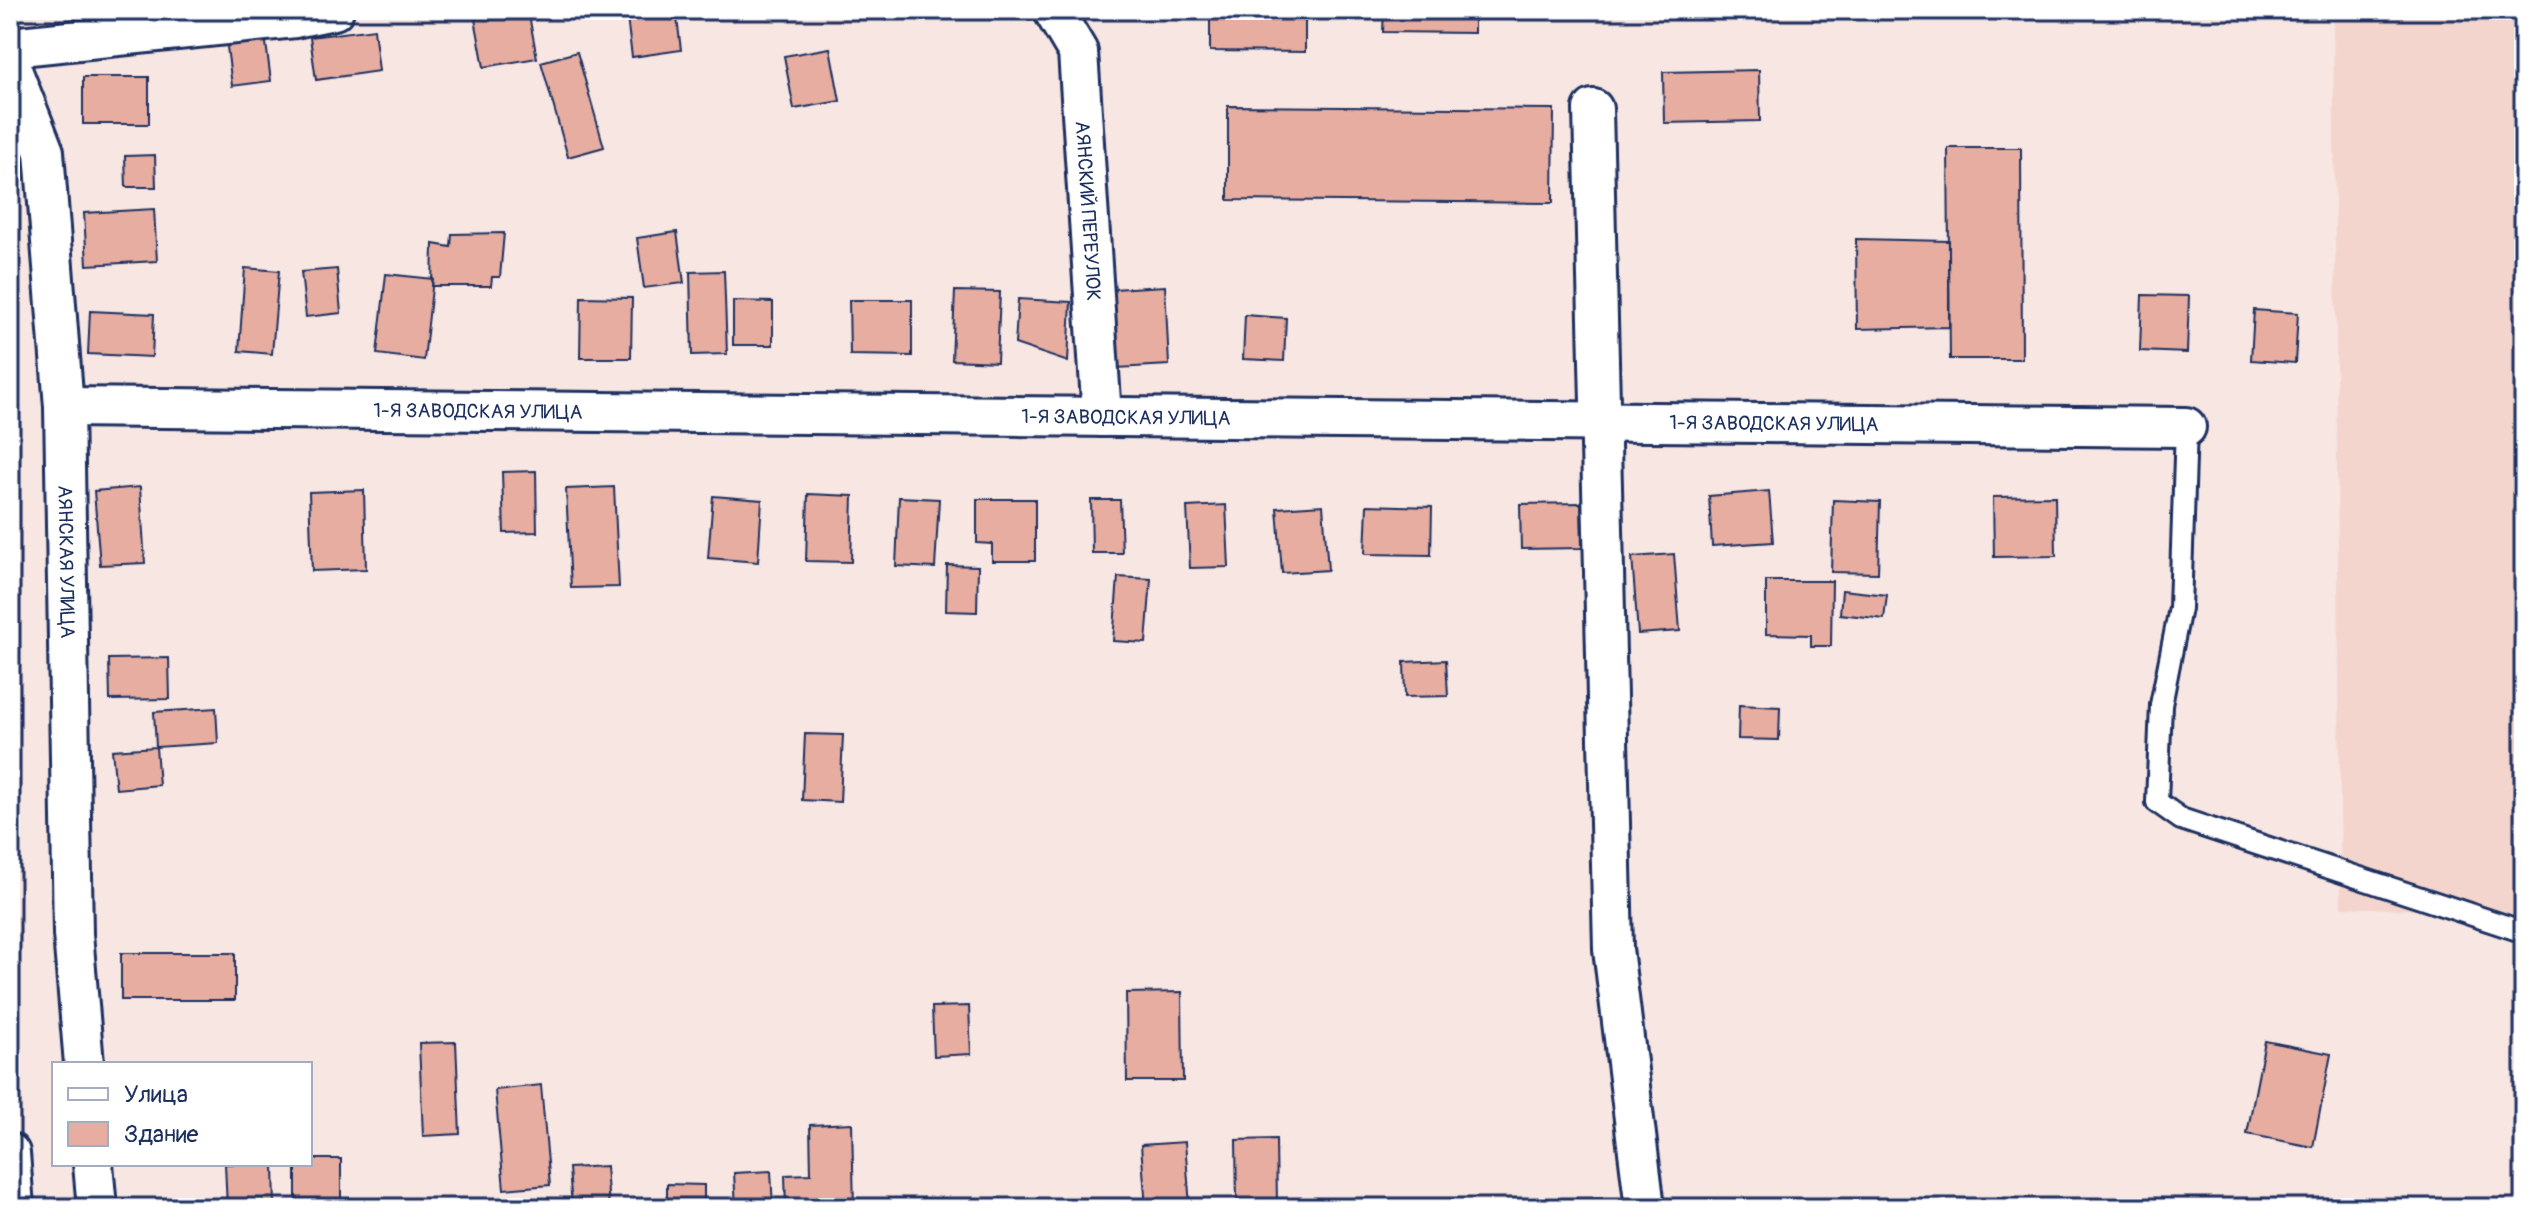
<svg xmlns="http://www.w3.org/2000/svg" width="2534" height="1218" viewBox="0 0 2534 1218" font-family="Pangolin,sans-serif">
<style>
.built{fill:#f3d5ce}
.building{fill:#e6ada0;stroke:#1b2f5e;stroke-width:2}
.lines{fill:none;stroke-linecap:round;stroke-linejoin:round}
.service-casing{stroke:#1b2f5e;stroke-width:26}
.minor-casing{stroke:#1b2f5e;stroke-width:44}
.service{stroke:#fff;stroke-width:20}
.minor{stroke:#fff;stroke-width:38}
.labels{text-anchor:middle;stroke-width:6;stroke-linejoin:round;paint-order:stroke}
.street-label{font-size:20px;fill:#1b2f5e;stroke:#fff}
</style>
<rect width="100%" height="100%" fill="#f8e6e2"/>
<filter id="ink" filterUnits="userSpaceOnUse"><feTurbulence type="fractalNoise" baseFrequency=".0125" numOctaves="2"/><feDisplacementMap in="SourceGraphic" scale="16" xChannelSelector="R" yChannelSelector="G"/><feConvolveMatrix kernelMatrix="1 2 1 2 8 2 1 2 1" color-interpolation-filters="sRGB"/></filter>
<g filter="url(#ink)">
<path class="built" d="M2333,10H2524V914L2341,907Z"/>
<path class="building" d="M518,10H528L537,58L484,67L475,19Z
M626,10H676L681,50L632,57Z
M1210,10H1305V52L1210,51Z
M1384,10H1474V33L1383,32Z
M374,29L379,71L316,80L310,37Z
M265,35L271,81L232,86L226,39Z
M830,48L840,101L794,109L784,56Z
M577,52L604,147L568,157L541,62Z
M1759,70L1760,121L1664,123L1663,72Z
M83,77H149V124H83Z
M1228,106L1554,109L1553,203L1228,200Z
M1948,148H2021L2022,359H1950Z
M155,155L156,187H126L125,156Z
M154,209L157,261L87,265L84,213Z
M677,232L684,283L644,288L637,238Z
M504,233L500,277H492L491,286H432L433,244L451,247L452,234Z
M1856,239L1949,241V327L1857,329Z
M245,268L279,271L272,354L239,351Z
M337,269L341,313L306,317L301,272Z
M724,271L727,354L692,355L690,272Z
M386,274L433,279L424,360L377,354Z
M1165,286L1169,365L1117,368L1113,289Z
M955,291L1000,292L997,362L952,360Z
M2142,295L2189,296L2187,353L2140,351Z
M581,297L632,298L631,358H580Z
M1018,299L1071,302L1068,362L1015,344Z
M849,300H912V356L850,355Z
M733,301L773,302V345H733Z
M2254,310L2298,313L2295,363L2251,360Z
M90,311L154,314L152,357L88,354Z
M1245,315L1286,318L1284,361L1243,359Z
M536,471L537,532L504,533L502,472Z
M140,487L145,563L100,565L94,491Z
M614,487L619,587L571,588L566,489Z
M364,490L366,569L312,571L309,492Z
M1769,491L1773,542L1712,546L1709,496Z
M808,494L853,496L851,562L806,561Z
M713,496L762,500L758,562L708,558Z
M2055,496L2056,556L1994,557L1993,497Z
M899,497L939,499L935,568L896,566Z
M977,499H1035V561H992V544L977,543Z
M1091,500H1120L1122,553H1092Z
M1833,500L1880,502L1878,573L1831,572Z
M1581,503L1582,548L1521,549L1520,504Z
M1226,505L1229,567L1190,568L1187,507Z
M1323,505L1328,570L1282,573L1277,508Z
M1367,505L1432,507L1431,555L1365,554Z
M1674,554L1680,631L1638,634L1632,557Z
M947,565L978,566L977,612L946,611Z
M1118,577L1151,579L1146,643L1113,641Z
M1766,581H1832L1831,646H1811V635L1766,634Z
M1842,590L1887,595L1884,619L1840,614Z
M169,658L170,699L110,700L109,659Z
M1446,660L1448,696L1405,697L1404,662Z
M1739,705L1780,707L1779,740L1738,739Z
M216,708L218,743L156,747L154,712Z
M805,734L843,735L840,802L802,800Z
M156,747L159,785L116,789L112,750Z
M121,953H235V1000H121Z
M1182,992L1183,1081H1127L1126,993Z
M969,1006L971,1054L934,1056L932,1007Z
M2265,1041L2331,1054L2313,1147L2247,1134Z
M456,1042L460,1134L423,1136L419,1043Z
M541,1085L550,1185L504,1189L495,1090Z
M852,1123L854,1208H786L785,1175L811,1174L810,1125Z
M1276,1139L1277,1205H1237L1236,1140Z
M1185,1142L1190,1206L1146,1208L1141,1145Z
M310,1159H341V1208H296V1164H310Z
M225,1164H274L275,1208H227Z
M606,1166L609,1208H572L569,1168Z
M771,1171L773,1208H736L734,1173Z
M667,1184L704,1185V1208H667Z
M925,1199L957,1200V1208H925Z"/>
<g class="lines">
<g class="service-casing">
<path id="service" d="M2186,427L2180,608L2161,705L2157,802L2181,819L2524,932"/>
</g>
<g class="minor-casing">
<g id="minor">
<path id="s1" d="M1053,10L1078,52L1102,417"/>
<path d="M10,47L295,18L334,10"/>
<path id="s2" d="M10,65L44,152L64,407L73,934L84,1064"/>
<path d="M1593,109L1613,949L1645,1208"/>
<path id="s3" d="M64,407L2186,427"/>
<path d="M10,1153L14,1208"/>
<path d="M93,1164L97,1208"/>
</g>
</g>
<use href="#service" class="service"/>
<use href="#minor" class="minor"/>
</g>
</g>
<g class="labels">
<g class="street-label">
<text dy="7" stroke="none"><textPath href="#s1" startOffset="208">АЯНСКИЙ ПЕРЕУЛОК</textPath></text>
<text dy="7" stroke="none"><textPath href="#s3" startOffset="414">1-Я ЗАВОДСКАЯ УЛИЦА</textPath></text>
<text dy="7" stroke="none"><textPath href="#s3" startOffset="1062">1-Я ЗАВОДСКАЯ УЛИЦА</textPath></text>
<text dy="7" stroke="none"><textPath href="#s3" startOffset="1710">1-Я ЗАВОДСКАЯ УЛИЦА</textPath></text>
<text dy="7" stroke="none"><textPath href="#s2" startOffset="504">АЯНСКАЯ УЛИЦА</textPath></text>
</g>
</g>
<rect width="2534" height="1218" fill="none" stroke="#fff" stroke-width="40"/>
<rect x="20" y="20" width="2494" height="1178" fill="none" stroke="#1b2f5e" stroke-width="3" filter="url(#ink)"/>
<rect x="52" y="1062" width="260" height="104" fill="#ffffff" stroke="#a4acbf" stroke-width="2"/>
<rect x="68" y="1088" width="40" height="12" fill="#ffffff" stroke="#a4acbf" stroke-width="2"/>
<text x="124" y="1102" font-size="24" fill="#1b2f5e">Улица</text>
<rect x="68" y="1122" width="40" height="24" fill="#e6ada0" stroke="#a4acbf" stroke-width="2"/>
<text x="124" y="1142" font-size="24" fill="#1b2f5e">Здание</text>
</svg>
